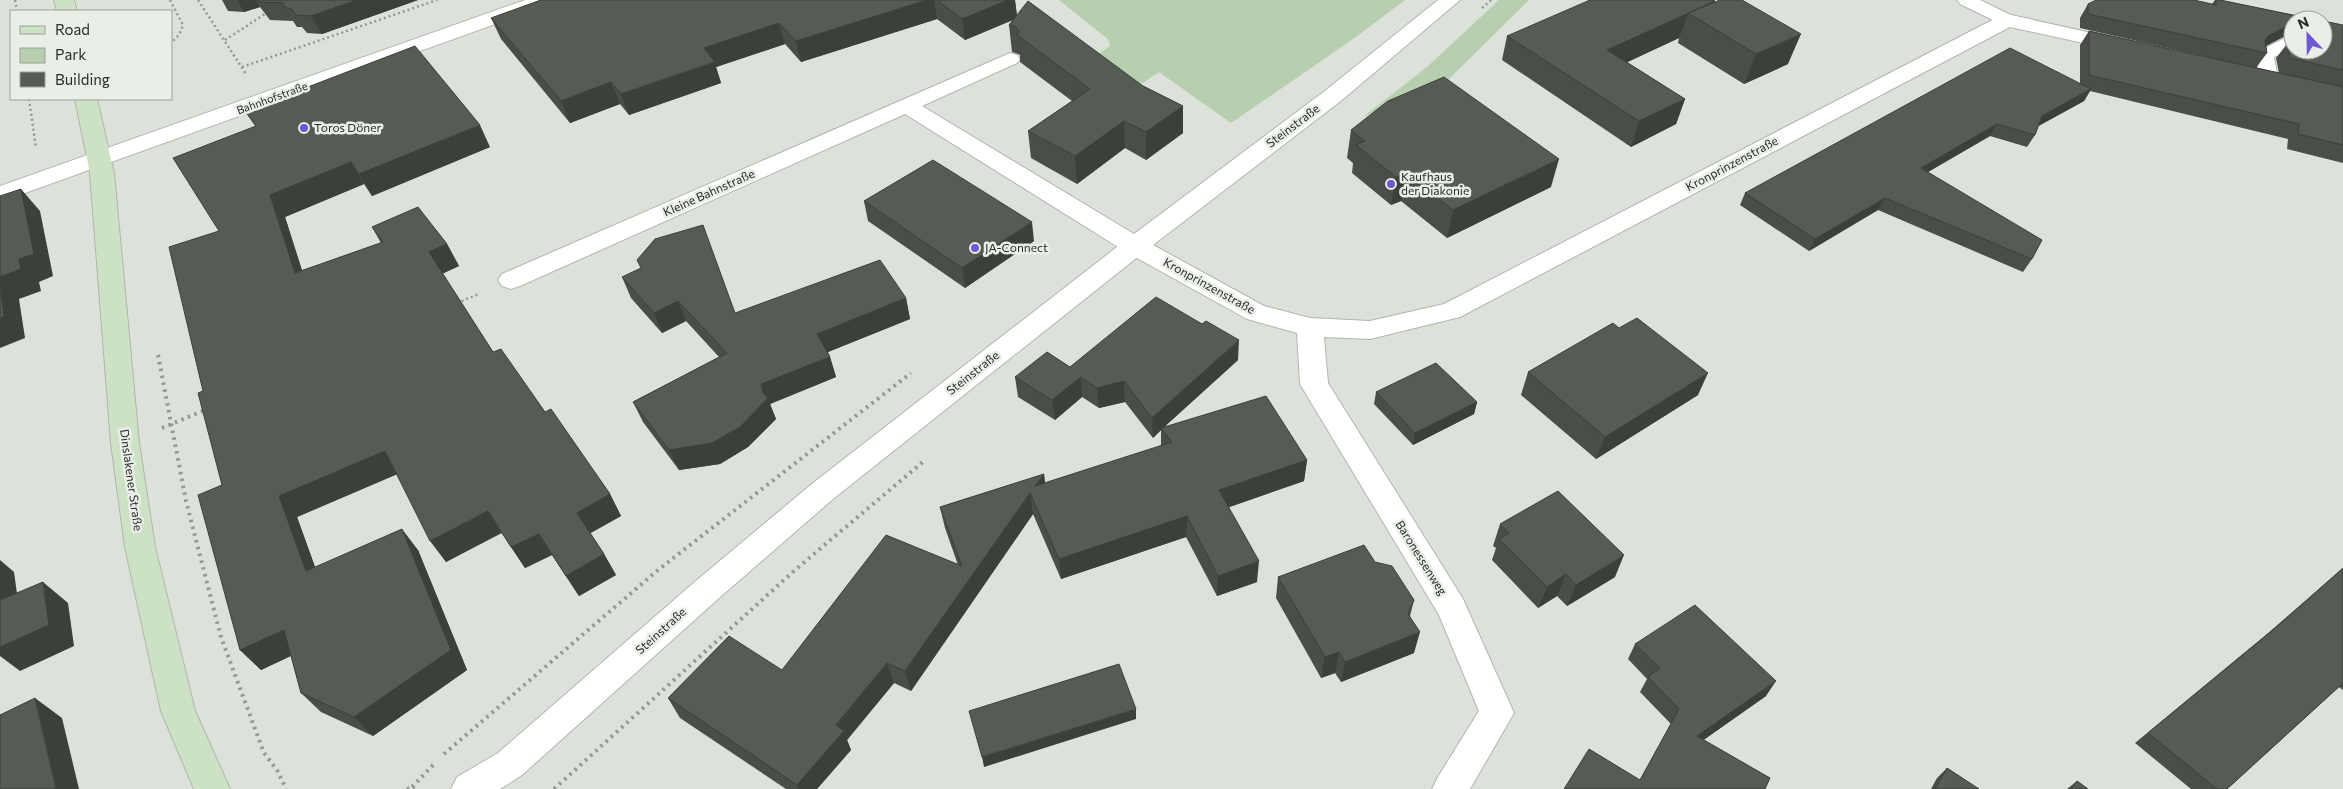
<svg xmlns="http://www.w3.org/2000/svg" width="2343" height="789" viewBox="0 0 2343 789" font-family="Commissioner,sans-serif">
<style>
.green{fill:#b7ceaf}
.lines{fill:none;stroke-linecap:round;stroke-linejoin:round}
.service-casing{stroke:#b0b6ae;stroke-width:2}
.minor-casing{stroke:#b0b6ae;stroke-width:2}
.tertiary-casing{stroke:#b0b6ae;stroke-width:2}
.secondary-casing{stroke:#b0b6ae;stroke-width:2}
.path-far1{stroke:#939892;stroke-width:2.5;stroke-dasharray:2 3;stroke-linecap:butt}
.path{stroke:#939892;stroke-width:4;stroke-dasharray:2.5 4.5;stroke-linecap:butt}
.service{fill:#fff;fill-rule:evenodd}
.minor{fill:#fff;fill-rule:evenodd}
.tertiary{fill:#fff;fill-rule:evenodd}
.secondary{fill:#cde1c5;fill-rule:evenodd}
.wall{fill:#4a4e48}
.shaded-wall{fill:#3c403b}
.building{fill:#565b54;stroke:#3c403b}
.poi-dot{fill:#6f58d2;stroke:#e9efe7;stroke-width:2}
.labels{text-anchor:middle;stroke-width:5;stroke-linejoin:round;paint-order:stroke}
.far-street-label{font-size:11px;fill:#292c29;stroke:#e9efe7}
.street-label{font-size:12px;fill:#292c29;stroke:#e9efe7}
.poi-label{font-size:12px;fill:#292c29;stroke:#e9efe7;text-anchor:start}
</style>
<rect width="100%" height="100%" fill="#dce2da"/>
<path class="green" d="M1059,0H1405L1356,37L1231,123L1159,72L1141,84L1099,54L1110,46L1109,40Z
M1499,0H1529L1448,80L1363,117L1427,67Z"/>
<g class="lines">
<g class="service-casing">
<path id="service" d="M1957,0H1980L2013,16L2016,20L2013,24H2001L1960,4Z
M2293,34V49L2274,57L2278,79L2276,83H2262L2260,79L2256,55L2259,51Z"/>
</g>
<g class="minor-casing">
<path id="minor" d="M525,0H554L551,4L0,202V186Z
M2007,14L2127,41L2130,45L2127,49L2120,51L2010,27L1460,317L1370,339L1324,337L1328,383L1463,599L1514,713L1470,789H1432L1438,777L1479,711L1439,615L1300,384L1297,333L1247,319L1126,252L905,114L520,286L511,289L502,286L498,280L502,274L1010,53L1017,55L1020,59L1017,63L922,106L1144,240L1264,306L1310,318L1370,321L1444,304L2000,16Z"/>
</g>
<g class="tertiary-casing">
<path id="tertiary" d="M1438,0H1460L1342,100L1144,252L833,499L719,598L522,775L500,789H451L457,777L498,753L697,580L813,483L1126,240L1326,90Z"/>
</g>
<g class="secondary-casing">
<path id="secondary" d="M54,0H74L77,11H57Z
M75,99H97L114,173L139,443L155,547L195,711L230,789H194L161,711L125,547L111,443L90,173Z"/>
</g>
<path class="path-far1" d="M15,0L17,11
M170,0L183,25L179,35L171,43
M198,0L246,74
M1482,8L1491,0
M225,40L265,14
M242,67L437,0
M29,99L36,148
M457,303L479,294"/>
<path class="path" d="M158,355L186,501L221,637L264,753L277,770L286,789
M162,428L205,410
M444,754L658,570L911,373
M412,787L434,764
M407,789L412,787L414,789
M554,789L795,570L924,461"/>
<use href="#service" class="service"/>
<use href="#minor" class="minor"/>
<use href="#tertiary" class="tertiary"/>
<use href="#secondary" class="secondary"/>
</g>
<path class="wall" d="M222,0H418L322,34L307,33L302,27H297L293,21L270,20L260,7L244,12L228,11Z
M541,0H1015L1017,15L1143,86L1183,106V133L1146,160L1125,148L1077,184L1031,158L1028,131L1072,101L1020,62V55L1018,54L1012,52L1009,25L1013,20L965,40L937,19L801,62L785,44L716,67L721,83L629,115L620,104L570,123L501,39L491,18Z
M1712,0L1788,64L1744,84L1678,43L1679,38L1627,62L1685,99L1676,124L1631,147L1502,60L1507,36Z
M2215,0H2220L2317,20H2293V32L2266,46L2267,53L2256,68L2080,28V18L2088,4H2212Z
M2343,25V163L2287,149L2288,139L2090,91L2084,101L2038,126L2035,135L2027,147L1990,136L1928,172L2032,259L2023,272L1878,210L1809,251L1740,205L1745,193L2080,83V45L2089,31L2279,73L2276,58L2287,44Z
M245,111L490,147L372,196L364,184L285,217L302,271L381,243L372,227L447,244L459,266L442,274L493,352L545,412L610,494L621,516L590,533L604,554L616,575L579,596L552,555L525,568L502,533L446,562L397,474L297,517L315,567L418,550L467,670L373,736L321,712L301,693L291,656L261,670L240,650L222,485L203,391L219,231L256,127Z
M1351,130L1551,187L1447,238L1401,201L1391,205L1352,173L1353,163L1347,158Z
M864,201L1034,241L965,288L868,221Z
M622,277L735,313L906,298L910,319L828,352L830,357L836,377L770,404L776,419L748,447L720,464L679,470L643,422L633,402L719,357L686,321L662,333L631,298Z
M1238,360L1164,427L1307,460L1304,481L1229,507L1257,582L1217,596L1186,537L1061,579L1033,514L911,691L894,683L847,740L851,750L817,789H786L680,718L668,698L782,670L958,565L945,528L940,507L1044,474L1045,483L1161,446V430L1153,438L1125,402L1099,408L1082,397L1055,420L1018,397L1015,377L1070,367Z
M1528,372L1698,395L1596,459L1521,395Z
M1376,392L1477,402L1474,414L1413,445L1374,404Z
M1500,524L1615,577L1567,606L1557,596L1538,608L1492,560L1496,548L1493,546Z
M1375,562L1414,600L1410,616L1414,653L1341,682L1335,673L1321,678L1276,598L1278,577Z
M2343,568V690L2339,687L2227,789H2191L2135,743L2267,634Z
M1635,644L1766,696L1703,740L1770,778L1564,789L1640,780L1671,724L1640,692L1647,679L1628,659Z
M1947,768L1979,789H1931L1937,778Z
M2077,781L2088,789H2067Z"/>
<path class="shaded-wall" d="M237,0H256L260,7L244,12Z
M357,0H418L322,34L311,16Z
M927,0H934L937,19L801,62L796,41Z
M1008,0H1015L1017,18L965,40L962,19Z
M1688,14L1679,38L1600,75L1607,50Z
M779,23L785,44L716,67L721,83L629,115L621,94L704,48Z
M2293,23V32L2258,50L2268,36Z
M1801,34L1788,64L1744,84L1756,54Z
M611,82L620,104L570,123L561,101Z
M2091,89L2084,101L2035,128L2042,116Z
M1685,99L1676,124L1631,147L1639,121Z
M1183,106V133L1146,160V132Z
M1124,121L1125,148L1077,184L1075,156Z
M1997,124L1990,136L1914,180L1921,168Z
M480,125L490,147L372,196L359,174Z
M1559,159L1551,187L1447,238L1453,210Z
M351,162L364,184L285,217L310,295L295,273L270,195Z
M1406,173L1401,201L1391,205L1396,177Z
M21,189L40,211L53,276L39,282L41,291L19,299L25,338L0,348V277L19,259Z
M1885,198L1878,210L1809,251L1815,239Z
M1032,222L1034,241L965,288L962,268Z
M447,244L459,266L441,274L429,252Z
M906,298L910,319L823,354L817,334Z
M678,301L686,321L662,333L654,313Z
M1239,340L1238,360L1162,429L1161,428V430L1153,438L1152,418Z
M830,357L836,377L770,404L776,419L748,447L720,464L679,470L669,450L763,392L761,384Z
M1708,373L1698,395L1596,459L1605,437Z
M1081,377L1082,397L1055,420L1052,400Z
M1124,381L1125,402L1099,408L1097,388Z
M1477,402L1474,414L1413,445L1415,433Z
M385,451L400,473L297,517L324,592L306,571L279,496Z
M1307,460L1304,481L1218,511L1219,490Z
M1044,474L1046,495L1035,486Z
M1030,493L1033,514L911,691L905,671Z
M610,494L621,516L589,534L577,513Z
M488,511L502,532L446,562L430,541Z
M1187,516L1186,537L1061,579L1059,559Z
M402,529L418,550L467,670L373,736L354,717Z
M539,534L552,555L525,568L511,547Z
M604,554L616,575L579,596L566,576Z
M1624,555L1615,577L1567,606L1576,585Z
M0,560L14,572L21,623L0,605Z
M1259,561L1257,582L1217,596L1218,576Z
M1566,574L1557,596L1538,608L1547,587Z
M43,582L68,603L74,646L20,671L0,656V647Z
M284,630L303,650L261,670L240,650Z
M1420,632L1414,653L1341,682L1345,662Z
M1339,652L1335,673L1321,678L1325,657Z
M887,663L894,683L847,740L851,750L817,789H799L797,785L836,725Z
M1776,681L1766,696L1688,751L1697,736Z
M35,698L62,718L79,789H56Z
M1136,709V719L984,767L982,757Z"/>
<path class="building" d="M258,0H357L311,16L296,15L292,9L286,8L283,3L259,2Z
M541,0H927L796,41L779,23L704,48L715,62L621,94L611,82L561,101L491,18Z
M937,0H1008L962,19Z
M1590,0H1712L1715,1L1607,50L1685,99L1639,121L1507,36Z
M1720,0H1742L1801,34L1756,54L1688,13Z
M2096,0H2194L2216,5V0H2220L2317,20H2304V18L2300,20H2293V23L2268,36L2265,41L2267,53L2088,14V4Z
M1028,1L1143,86L1183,106L1146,132L1124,121L1075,156L1028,131L1090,89L1017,35L1019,32L1016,27L1009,25Z
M2323,21L2343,25V70L2290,58L2287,44L2293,41V50H2323Z
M2089,31L2343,87V145L2298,134L2299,124L2089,75Z
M415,46L480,125L359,174L351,162L270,195L295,273L383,242L372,227L418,207L447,244L429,252L493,352L501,349L545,412L551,409L610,494L577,513L604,554L566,576L539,534L511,547L488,511L430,541L385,451L279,496L306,571L402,529L451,650L354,717L301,693L284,630L240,650L198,495L222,485L198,393L203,391L169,247L219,231L173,158L256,126L245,111Z
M2010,48L2091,89L2042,116L2035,135L1997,124L1921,168L2042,240L2032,259L1885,198L1815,239L1745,193Z
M1444,77L1559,159L1453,210L1406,173L1396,177L1356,145L1365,141L1351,130L1388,101Z
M933,160L1032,222L962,268L864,201Z
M21,189L34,254L19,259L21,269L0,277V196Z
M703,225L735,313L880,260L906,298L817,334L830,357L761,384L763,392L768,398L740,427L712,443L669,450L633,402L727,353L678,301L654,313L622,277L641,268L637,260L655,239Z
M0,284L4,316L0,318Z
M1156,297L1202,324L1206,321L1239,340L1152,418L1124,381L1097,388L1081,377L1052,400L1015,377L1047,352L1070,367Z
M1637,318L1708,373L1605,437L1528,372L1613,323L1619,328Z
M1436,363L1477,402L1415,433L1376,392Z
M1266,396L1307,460L1219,490L1259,561L1218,576L1187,516L1059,559L1030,493L905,671L887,663L836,725L844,731L797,785L668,698L729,636L782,670L886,535L962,566L940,507L1044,474L1035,486L1172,442L1161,428Z
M1558,491L1624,555L1576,585L1566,574L1547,587L1499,539L1509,533L1500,524Z
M1364,545L1375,562L1392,566L1414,600L1408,614L1420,632L1345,662L1339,652L1325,657L1278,577Z
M2343,568V683L2227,789H2217L2148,733L2280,624Z
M43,582L49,625L0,647V600Z
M1695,605L1776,681L1697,736L1770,778L1765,789H1564L1589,749L1640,780L1679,709L1648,677L1660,668L1635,644Z
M1119,664L1136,709L982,757L969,711Z
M35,698L56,789H0V715Z
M1947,768L1979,789H1935Z
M2077,781L2088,789H2071Z"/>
<g class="poi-dot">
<circle cx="304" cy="128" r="5"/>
<circle cx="1391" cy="184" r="5"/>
<circle cx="975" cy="248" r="5"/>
</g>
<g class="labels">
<g class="far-street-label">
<text transform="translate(272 98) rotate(-20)" y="4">Bahnhofstraße</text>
</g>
<g class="street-label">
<text transform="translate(1293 126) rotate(-37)" y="4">Steinstraße</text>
<text transform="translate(1732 164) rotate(-28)" y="4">Kronprinzenstraße</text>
<text transform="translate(709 193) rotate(-24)" y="4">Kleine Bahnstraße</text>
<text transform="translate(1209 286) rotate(29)" y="4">Kronprinzenstraße</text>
<text transform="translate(973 373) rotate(-38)" y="4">Steinstraße</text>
<text transform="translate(131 480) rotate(82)" y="4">Dinslakener Straße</text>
<text transform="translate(1421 558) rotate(58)" y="4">Baronessenweg</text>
<text transform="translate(661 631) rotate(-42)" y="4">Steinstraße</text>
</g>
<g class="poi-label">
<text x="314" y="132">Toros Döner</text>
<text x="1401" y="181">Kaufhaus<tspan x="1401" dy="14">der Diakonie</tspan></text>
<text x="985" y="252">JA-Connect</text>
</g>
</g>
<rect x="10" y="10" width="162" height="90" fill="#e9efe7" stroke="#9ca19b"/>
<rect x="20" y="26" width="25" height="8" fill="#cde1c5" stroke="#9ca19b"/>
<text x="55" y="35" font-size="15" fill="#292c29">Road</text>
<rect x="20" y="48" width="25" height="15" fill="#b7ceaf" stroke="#9ca19b"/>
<text x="55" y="60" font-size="15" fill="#292c29">Park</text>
<rect x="20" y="72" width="25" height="15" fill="#565b54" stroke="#9ca19b"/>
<text x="55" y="85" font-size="15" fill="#292c29">Building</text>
<g transform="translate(2308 35) rotate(338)"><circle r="24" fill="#e9efe7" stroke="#9ca19b"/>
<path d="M0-4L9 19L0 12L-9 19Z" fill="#6f58d2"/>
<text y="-8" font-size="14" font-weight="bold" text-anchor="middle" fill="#292c29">N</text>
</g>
</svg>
